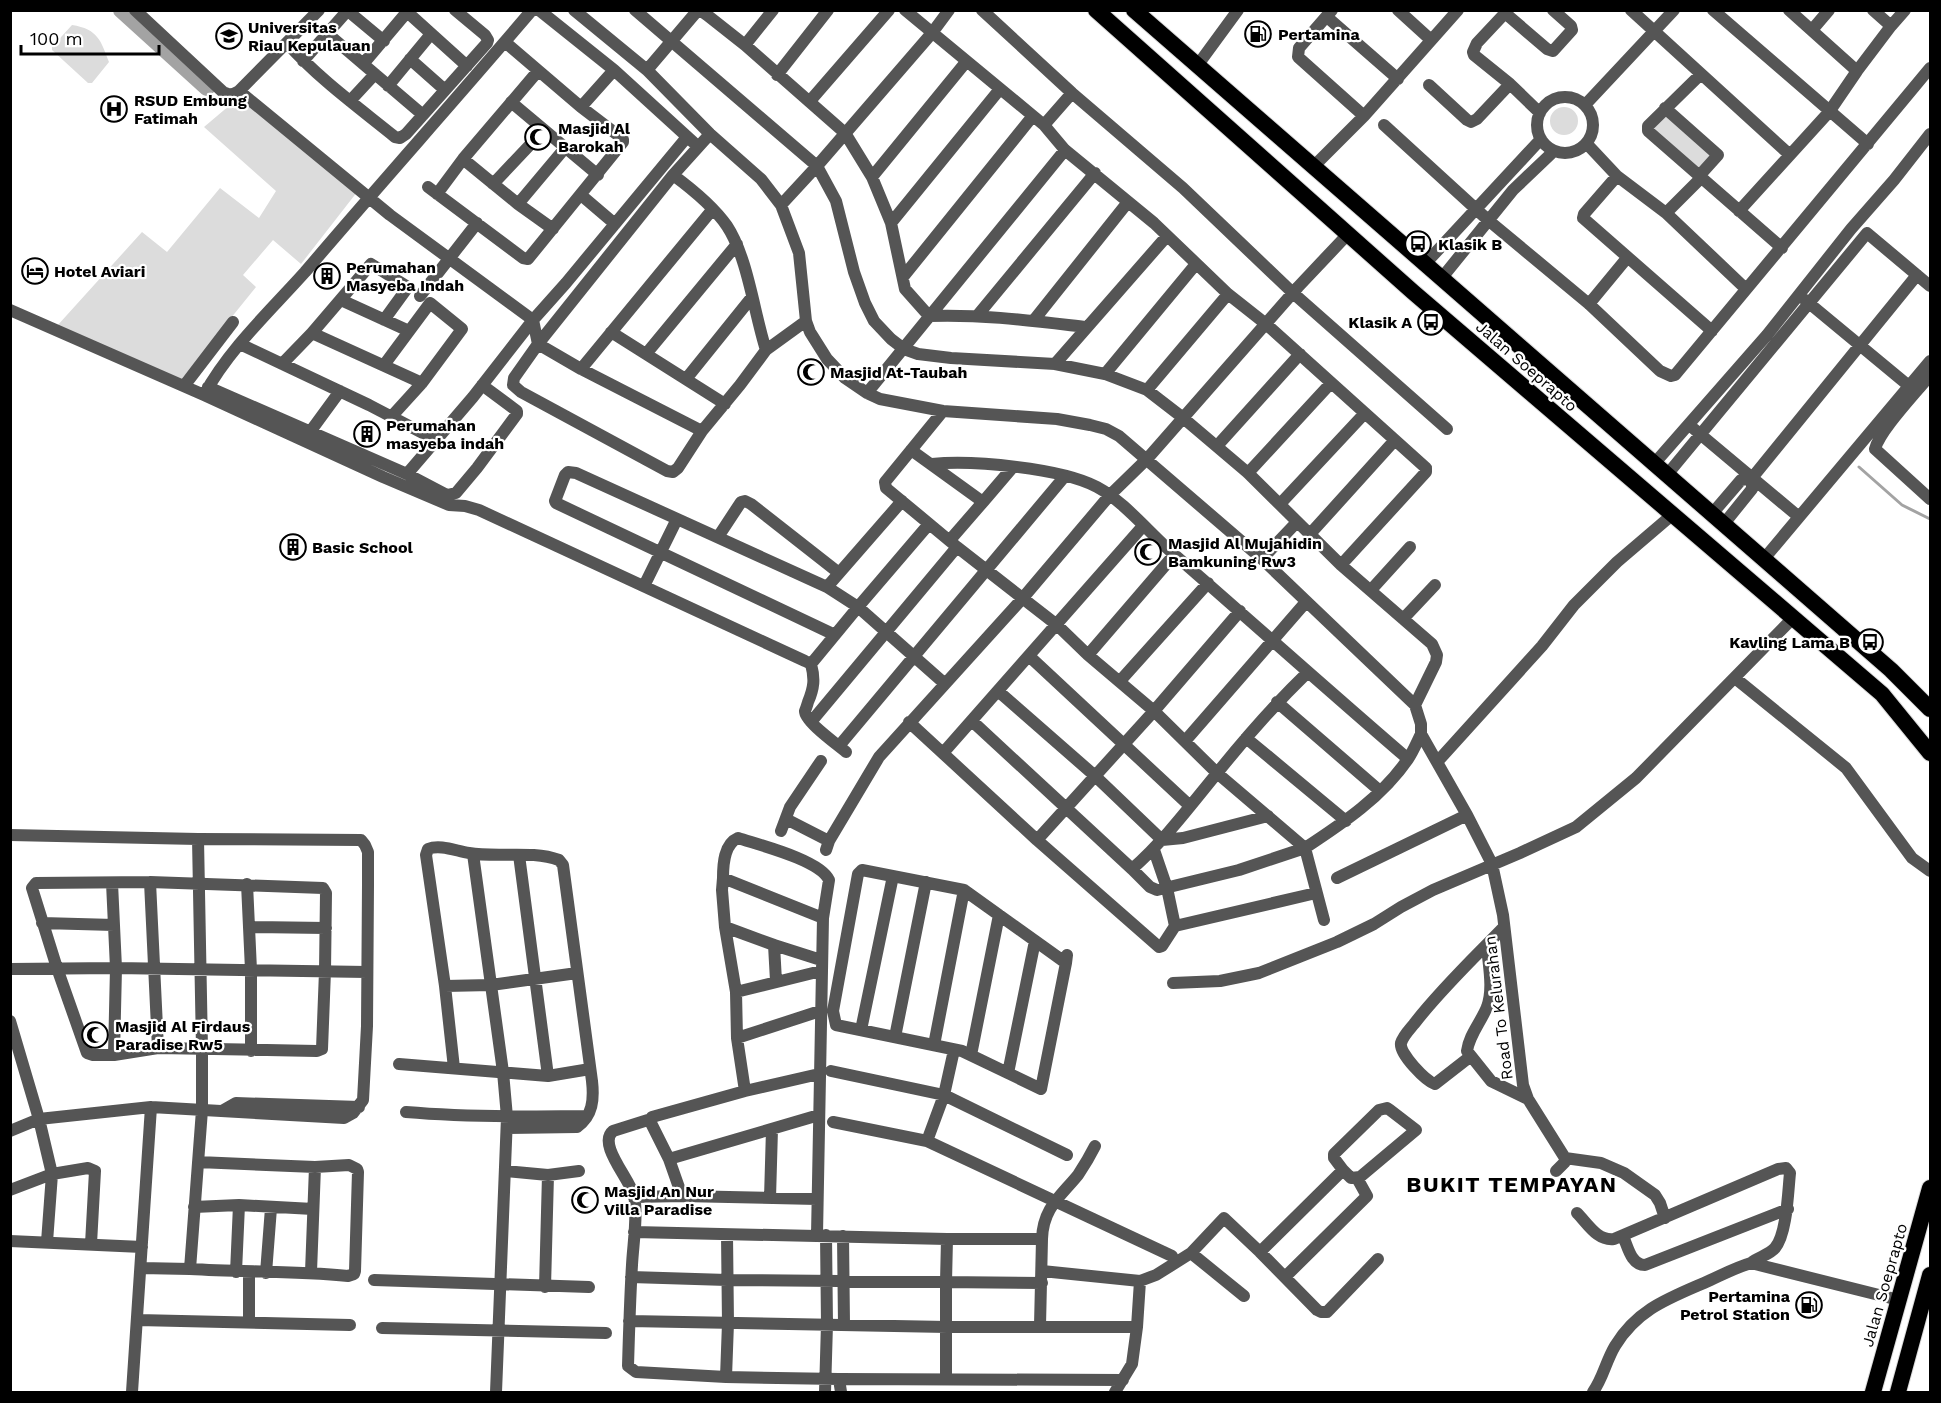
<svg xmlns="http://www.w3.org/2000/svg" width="1941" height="1403" viewBox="0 0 1941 1403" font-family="'Work Sans',sans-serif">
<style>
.green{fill:#dcdcdc}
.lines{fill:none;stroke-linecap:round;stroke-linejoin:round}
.stream{stroke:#a3a3a3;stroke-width:3}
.river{stroke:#a3a3a3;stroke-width:16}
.highway-casing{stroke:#dbdbdb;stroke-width:18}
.minor{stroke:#555;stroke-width:12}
.highway{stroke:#000;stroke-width:16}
.labels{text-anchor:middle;stroke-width:4.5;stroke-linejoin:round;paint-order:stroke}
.poi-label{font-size:16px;font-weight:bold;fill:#000;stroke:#fff;text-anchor:start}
.street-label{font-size:16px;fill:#000;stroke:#fff}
.district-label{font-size:22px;font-weight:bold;letter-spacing:1.5px;fill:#000;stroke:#fff}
</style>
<rect width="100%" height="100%" fill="#fff"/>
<path class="green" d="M72,25C98,29 101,41 109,62L92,83H88L52,50V47Z
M243,94L361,187L301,264L273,240L243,275L256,287L180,381L57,326L142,232L167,252L220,188L259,218L276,191L204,127Z
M1550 121a14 14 0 1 1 28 0a14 14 0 1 1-28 0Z
M1665,109L1718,156L1700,175L1648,129Z"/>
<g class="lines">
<path class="stream" d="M1859,467L1902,505L1930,519"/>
<path class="river" d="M121,10L207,88"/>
<g class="highway-casing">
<path id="highway" d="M1096,10L1413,292L1882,694L1930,753
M1134,10L1891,670L1930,709
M1873,1392L1930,1188
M1898,1392L1930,1275"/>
</g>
<path class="minor" d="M135,10L223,92L231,95L239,91L319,10
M405,10L467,66
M539,10L614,70L693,142
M574,10L647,70L710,134L761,179L781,205L799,253L806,321L810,332L827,359L845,378L867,393L880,399L943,411L1057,419L1090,425L1106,429L1119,436L1262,559L1415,705L1421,724V734L1467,815L1492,864L1503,915L1523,1085L1528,1099L1565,1158V1162L1556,1171
M635,10L817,166L836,201L854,272L865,303L874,321L891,339L904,349L918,354L951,358L1055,364L1105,374L1147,390L1182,417L1248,473L1341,565L1432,644L1437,655L1436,662L1415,705
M700,10L707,15L745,45L845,133L872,177L891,223L905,289L929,316
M905,10L1044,125L1065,150L1154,223L1228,294L1266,324L1426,468V472L1341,565
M982,10L1072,93L1183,188L1293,293L1447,429
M1332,10L1299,48L1298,57L1364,116
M1398,10L1431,40
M1508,10L1477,43L1473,52L1474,55L1510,84L1540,113
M1631,10L1790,155
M1713,10L1868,144
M1789,10L1857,71
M1873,10L1891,26
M348,11L384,41
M1505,13L1547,49L1553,51L1572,30L1571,26L1553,10
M1327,17L1398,79
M1812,30L1829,10
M328,34L423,115
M287,43C319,79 358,107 395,137L400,138L406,134L487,43L488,40L485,35L455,10
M745,45L773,10
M410,59L445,90
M303,61L348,10
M363,64L407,12
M1197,66L1238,10
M647,70L698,10
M1701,74L1648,126V131L1782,248
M777,75L828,10
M1429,85L1467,120L1471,122L1477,119L1510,84
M388,86L431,34
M239,91L390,215L533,320L538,344L581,369L702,431
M1537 125a28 28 0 1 1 56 0a28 28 0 1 1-56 0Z
M350,101L375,74
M810,101L889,10
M511,102L598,175
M1585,105L1674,10
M581,107L614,70
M1665,108L1718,155L1700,175
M1044,125L1072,93
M1384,125L1488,220L1589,304L1660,371L1671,376L1675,375L1930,68
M710,134L673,175L538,344L514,378L513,385L521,392L667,471L673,472L678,468L702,431L740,385L766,350L806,321
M1587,144L1617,176L1666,213L1746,289
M463,159L518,204L553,229
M1313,167L1364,116L1458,10
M673,175C692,189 714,207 727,226C748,258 754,313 766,350
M1617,176L1584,214L1583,218L1712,331
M872,177L966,62
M493,184L544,130
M428,187L523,258L528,259L623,142V139L581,107L505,42
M437,194L463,159L538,71
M581,195L615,224
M518,204L565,148
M781,205L817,166L932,33L949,10
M1739,211L1829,112L1857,71L1891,26L1905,10
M1666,213L1702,177
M891,223L1000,89
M1424,265L1541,139
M903,277L1032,117
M1441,279L1513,190L1554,151
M420,296L477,223
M1804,299L1909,386
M341,300L409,331
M1589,304L1627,258
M10,310L204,395L383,477L449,505L465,506L479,510L805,661L811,664C815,679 814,688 808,702C808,703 805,711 805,711C804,721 838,745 846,752
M929,316C982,314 1034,321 1086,327
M977,316L1095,173
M384,320L408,287L371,264L312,333L422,383
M1034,320L1128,202
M611,332L725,404
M240,344L369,405L436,440
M646,354L737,244
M282,364L312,333
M1055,364L1167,236
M384,365L430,303L462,329L422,383L392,416
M581,369L712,210
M1105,374L1196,264
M1930,375C1917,392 1880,430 1875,449L1930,499
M686,379L752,297
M184,386L233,322
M208,387L407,474L447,495L456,493L477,468L517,414V411L482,385
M1147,390L1228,294
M867,393L1065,150
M204,395C229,349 270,311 305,272C380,184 457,98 532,10
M943,411L885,482L886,488L957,547L1057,625L1088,655L1154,711L1217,773L1305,848C1343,823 1382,797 1408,759C1413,752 1417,742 1421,734
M1694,429L1799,517
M310,432L340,391
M1217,446L1300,354
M911,450L983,502L950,540
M932,464C973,460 1061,468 1097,487C1125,502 1151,535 1176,556C1253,623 1330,692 1408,759
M1653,465L1767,335L1851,229L1894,180L1930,134
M1248,473L1331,383
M407,474L473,397L533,320L566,283L687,137
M1666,476L1867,233L1930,286
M983,502L1012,468
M1280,504L1365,413
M1711,515L1741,480L1752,478
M1723,525L1752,489V478L1917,275
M1310,534L1395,440
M718,537L741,502L745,501L751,504L839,573
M1262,559L1297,522
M1763,560L1930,361
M644,586L677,519
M827,587L902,501
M1371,590L1410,547
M1403,619L1435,585
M835,635L556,503L555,501L565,475L568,472L576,473L827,587L858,607L944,683
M1088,655L1174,555
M1029,656L1190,806
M811,664L858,607L929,524
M1735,678L1846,768L1912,858L1930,871
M1120,681L1208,583
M998,691L1094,775L1162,840
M1277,702L1380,791
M972,721L1132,869C1165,840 1190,806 1218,772C1246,737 1275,704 1308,672
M811,722L957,547
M909,722L1037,840L1159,947L1162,946L1175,926L1167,888L1154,850
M1246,738L1346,821
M1186,740L1306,602
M839,746L1065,476
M943,753L1143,526
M1438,761L1542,646L1574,605L1617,562L1672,515
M786,819L829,841
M781,831L790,807L821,761
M10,835L198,839L361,840L365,845L368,852V885L367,1026L363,1100L353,1113L344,1118L151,1107L39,1119L10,1131
M1037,840L1154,711L1240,611
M1162,840L1183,838L1268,816
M826,850L829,841L879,757L1022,599L1110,495L1147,459L1298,287L1348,234
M473,854L503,1072L507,1117L496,1392
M519,855L548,1076
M1132,869L1150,887L1157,890L1239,870L1305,848L1324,920
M723,878C723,864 724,844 738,838C759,845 820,860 829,880L823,918L817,1235
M1337,878L1467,815
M150,882L323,888L326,893L325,971L322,1049L317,1051L158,1048L114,1055H93L87,1053L57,968L32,888L36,883Z
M150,882L158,1048
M112,883L116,968L114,1055
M247,884L251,970V1051
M42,923L114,925
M1175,926L1316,893
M249,927L326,928
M725,927L736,992L737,1038L745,1091
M774,945L821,960
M1487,945C1488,964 1494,988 1487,1007C1481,1022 1469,1035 1467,1051L1491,1081L1528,1099
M1066,963L964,890L862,870L858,874L833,1011L836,1025L962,1051L1041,1089L1066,963L1067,955
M10,969L116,968L367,972
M776,981L774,945L725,927L722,890L723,878L823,918
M1173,983L1220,981L1259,973L1337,942L1374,924L1401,907L1433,890L1520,853L1576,827L1636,778L1793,618
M445,986L491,985L577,973
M736,992L821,971
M10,1021L39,1119L52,1174L88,1168L95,1171L91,1244
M861,1030L893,876
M895,1037L926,882
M737,1038L820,1011
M934,1045L964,890
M971,1055L999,915
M1471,1056L1435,1084C1426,1081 1399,1054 1401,1043C1403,1036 1409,1030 1414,1024C1441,989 1474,958 1504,927
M399,1064L548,1076L590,1069
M454,1068L445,986L426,855L428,849C440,844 456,851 469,853C497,858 532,850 559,860L563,865L592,1081C594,1099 593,1116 577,1127L507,1128
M831,1071L944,1095L954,1050
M1008,1073L1035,941
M222,1111L236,1103L359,1107
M406,1112C466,1117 527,1117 587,1116
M651,1119L613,1131C597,1144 630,1179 634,1196C638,1214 633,1245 632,1265C630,1298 629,1332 628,1366L636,1372L726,1377L839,1379L1123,1380
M833,1122L927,1141L944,1095L1067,1155
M927,1141L1172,1256
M1565,1158L1601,1163L1624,1173L1655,1195L1660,1203L1665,1218
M669,1159L819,1115
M505,1171L548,1175L579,1171
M10,1190L52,1174L47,1242
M682,1196L669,1159L651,1123L652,1117L745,1091L819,1074
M634,1197L682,1196L817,1199
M770,1198L772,1129
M194,1207L239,1205L313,1209
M1577,1213C1588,1224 1597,1241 1614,1239L1778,1169L1786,1168L1790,1173C1788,1191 1787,1234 1775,1248C1769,1255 1758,1257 1751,1263
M634,1232L947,1239H1042L1040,1326
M843,1236L844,1324
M1623,1236C1628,1247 1631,1265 1645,1265L1788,1209
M1042,1239C1043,1208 1060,1197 1078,1175C1084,1166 1090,1156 1095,1146
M10,1241L142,1247
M1260,1252L1317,1310L1321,1312H1327L1378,1259
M1191,1253L1244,1296
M141,1268L190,1269L202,1110V1049L198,839
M190,1269C243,1272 296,1271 348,1276L354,1274L355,1271L358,1172L357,1169L349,1165L315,1167L198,1162
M1042,1271L1140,1281L1156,1275L1191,1253L1224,1218L1260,1252L1343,1170L1351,1178L1360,1177L1416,1130L1390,1110L1387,1108L1379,1110L1334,1154V1158L1343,1170
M236,1272L239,1205
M311,1272L315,1167
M266,1273L271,1208
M631,1277L727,1280L1042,1283
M1285,1277L1367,1196L1357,1178
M374,1280L589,1287
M545,1287L548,1175
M138,1320L350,1325
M629,1321L947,1327H1137
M249,1322V1272
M382,1328L606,1333
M726,1377L728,1323L727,1235
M839,1379L841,1392
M946,1379V1282L947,1239
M132,1392L151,1107
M825,1392L827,1324L826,1235
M1115,1392L1132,1364L1137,1327L1140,1281
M1593,1392C1603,1378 1606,1361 1615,1346C1637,1310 1667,1299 1704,1283C1720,1276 1734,1268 1751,1263L1899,1300"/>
<use href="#highway" class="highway"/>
</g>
<defs>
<g id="fuel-ring" transform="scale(1.35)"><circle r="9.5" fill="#fff" stroke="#000" stroke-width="1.5"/><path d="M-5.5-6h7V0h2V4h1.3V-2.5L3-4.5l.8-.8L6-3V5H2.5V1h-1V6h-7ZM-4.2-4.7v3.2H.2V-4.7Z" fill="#000"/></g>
<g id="university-ring" transform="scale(1.35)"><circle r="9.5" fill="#fff" stroke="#000" stroke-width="1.5"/><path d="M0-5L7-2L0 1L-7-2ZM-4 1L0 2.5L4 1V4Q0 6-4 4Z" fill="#000"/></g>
<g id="hospital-ring" transform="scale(1.35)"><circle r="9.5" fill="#fff" stroke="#000" stroke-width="1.5"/><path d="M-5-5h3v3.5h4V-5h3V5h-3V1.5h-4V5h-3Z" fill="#000"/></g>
<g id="mosque-ring" transform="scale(1.35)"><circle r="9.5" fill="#fff" stroke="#000" stroke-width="1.5"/><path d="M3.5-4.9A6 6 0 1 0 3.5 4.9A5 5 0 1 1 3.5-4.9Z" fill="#000"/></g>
<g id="bus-ring" transform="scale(1.35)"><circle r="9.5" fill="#fff" stroke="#000" stroke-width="1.5"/><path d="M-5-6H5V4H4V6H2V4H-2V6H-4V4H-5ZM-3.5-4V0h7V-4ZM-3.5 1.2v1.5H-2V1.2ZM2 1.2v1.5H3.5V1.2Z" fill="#000"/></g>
<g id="hotel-ring" transform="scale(1.35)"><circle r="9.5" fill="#fff" stroke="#000" stroke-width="1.5"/><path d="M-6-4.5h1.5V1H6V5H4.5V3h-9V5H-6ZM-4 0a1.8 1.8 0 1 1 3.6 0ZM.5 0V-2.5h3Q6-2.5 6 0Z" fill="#000"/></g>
<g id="building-ring" transform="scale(1.35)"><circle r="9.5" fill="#fff" stroke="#000" stroke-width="1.5"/><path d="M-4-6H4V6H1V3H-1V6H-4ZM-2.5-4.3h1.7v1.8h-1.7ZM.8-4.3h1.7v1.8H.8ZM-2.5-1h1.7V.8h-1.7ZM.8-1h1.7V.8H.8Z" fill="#000"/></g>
</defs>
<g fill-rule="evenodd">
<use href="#fuel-ring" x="1258" y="34"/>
<use href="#university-ring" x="229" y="36"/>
<use href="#hospital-ring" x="114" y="109"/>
<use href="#mosque-ring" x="538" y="137"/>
<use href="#bus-ring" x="1418" y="244"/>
<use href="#hotel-ring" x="35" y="271"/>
<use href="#building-ring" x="327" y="276"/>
<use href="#bus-ring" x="1431" y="322"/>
<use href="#mosque-ring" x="811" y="372"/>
<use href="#building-ring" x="367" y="434"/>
<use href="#building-ring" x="293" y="547"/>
<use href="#mosque-ring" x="1148" y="552"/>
<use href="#bus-ring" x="1870" y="642"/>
<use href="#mosque-ring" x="95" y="1035"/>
<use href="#mosque-ring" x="585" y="1200"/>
<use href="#fuel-ring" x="1809" y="1305"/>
</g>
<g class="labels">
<g class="poi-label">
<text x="248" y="33">Universitas<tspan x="248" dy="18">Riau Kepulauan</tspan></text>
<text x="1278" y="40">Pertamina</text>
<text x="134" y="106">RSUD Embung<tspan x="134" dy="18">Fatimah</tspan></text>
<text x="558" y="134">Masjid Al<tspan x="558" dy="18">Barokah</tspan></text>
<text x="1438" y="250">Klasik B</text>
<text x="346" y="273">Perumahan<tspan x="346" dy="18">Masyeba Indah</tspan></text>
<text x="54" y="277">Hotel Aviari</text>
<text x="1412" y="328" text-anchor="end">Klasik A</text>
<text x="830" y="378">Masjid At-Taubah</text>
<text x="386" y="431">Perumahan<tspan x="386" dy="18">masyeba indah</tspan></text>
<text x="1168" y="549">Masjid Al Mujahidin<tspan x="1168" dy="18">Bamkuning Rw3</tspan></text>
<text x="312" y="553">Basic School</text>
<text x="1850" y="648" text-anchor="end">Kavling Lama B</text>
<text x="115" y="1032">Masjid Al Firdaus<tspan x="115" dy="18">Paradise Rw5</tspan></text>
<text x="604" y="1197">Masjid An Nur<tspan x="604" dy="18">Villa Paradise</tspan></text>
<text x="1790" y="1302" text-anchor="end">Pertamina<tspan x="1790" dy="18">Petrol Station</tspan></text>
</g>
<g class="street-label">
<text transform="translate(1527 366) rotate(41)" y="6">Jalan Soeprapto</text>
<text transform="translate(1498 1008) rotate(-97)" y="6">Road To Kelurahan</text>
<text transform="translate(1884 1285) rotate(-74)" y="6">Jalan Soeprapto</text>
</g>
<g class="district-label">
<text x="1512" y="1192">BUKIT TEMPAYAN</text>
</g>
</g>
<rect width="1941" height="1403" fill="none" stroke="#000000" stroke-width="24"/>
<path d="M21 45v9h138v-9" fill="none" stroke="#000000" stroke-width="3"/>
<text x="30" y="45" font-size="18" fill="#000000" stroke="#ffffff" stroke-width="4.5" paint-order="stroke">100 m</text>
</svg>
